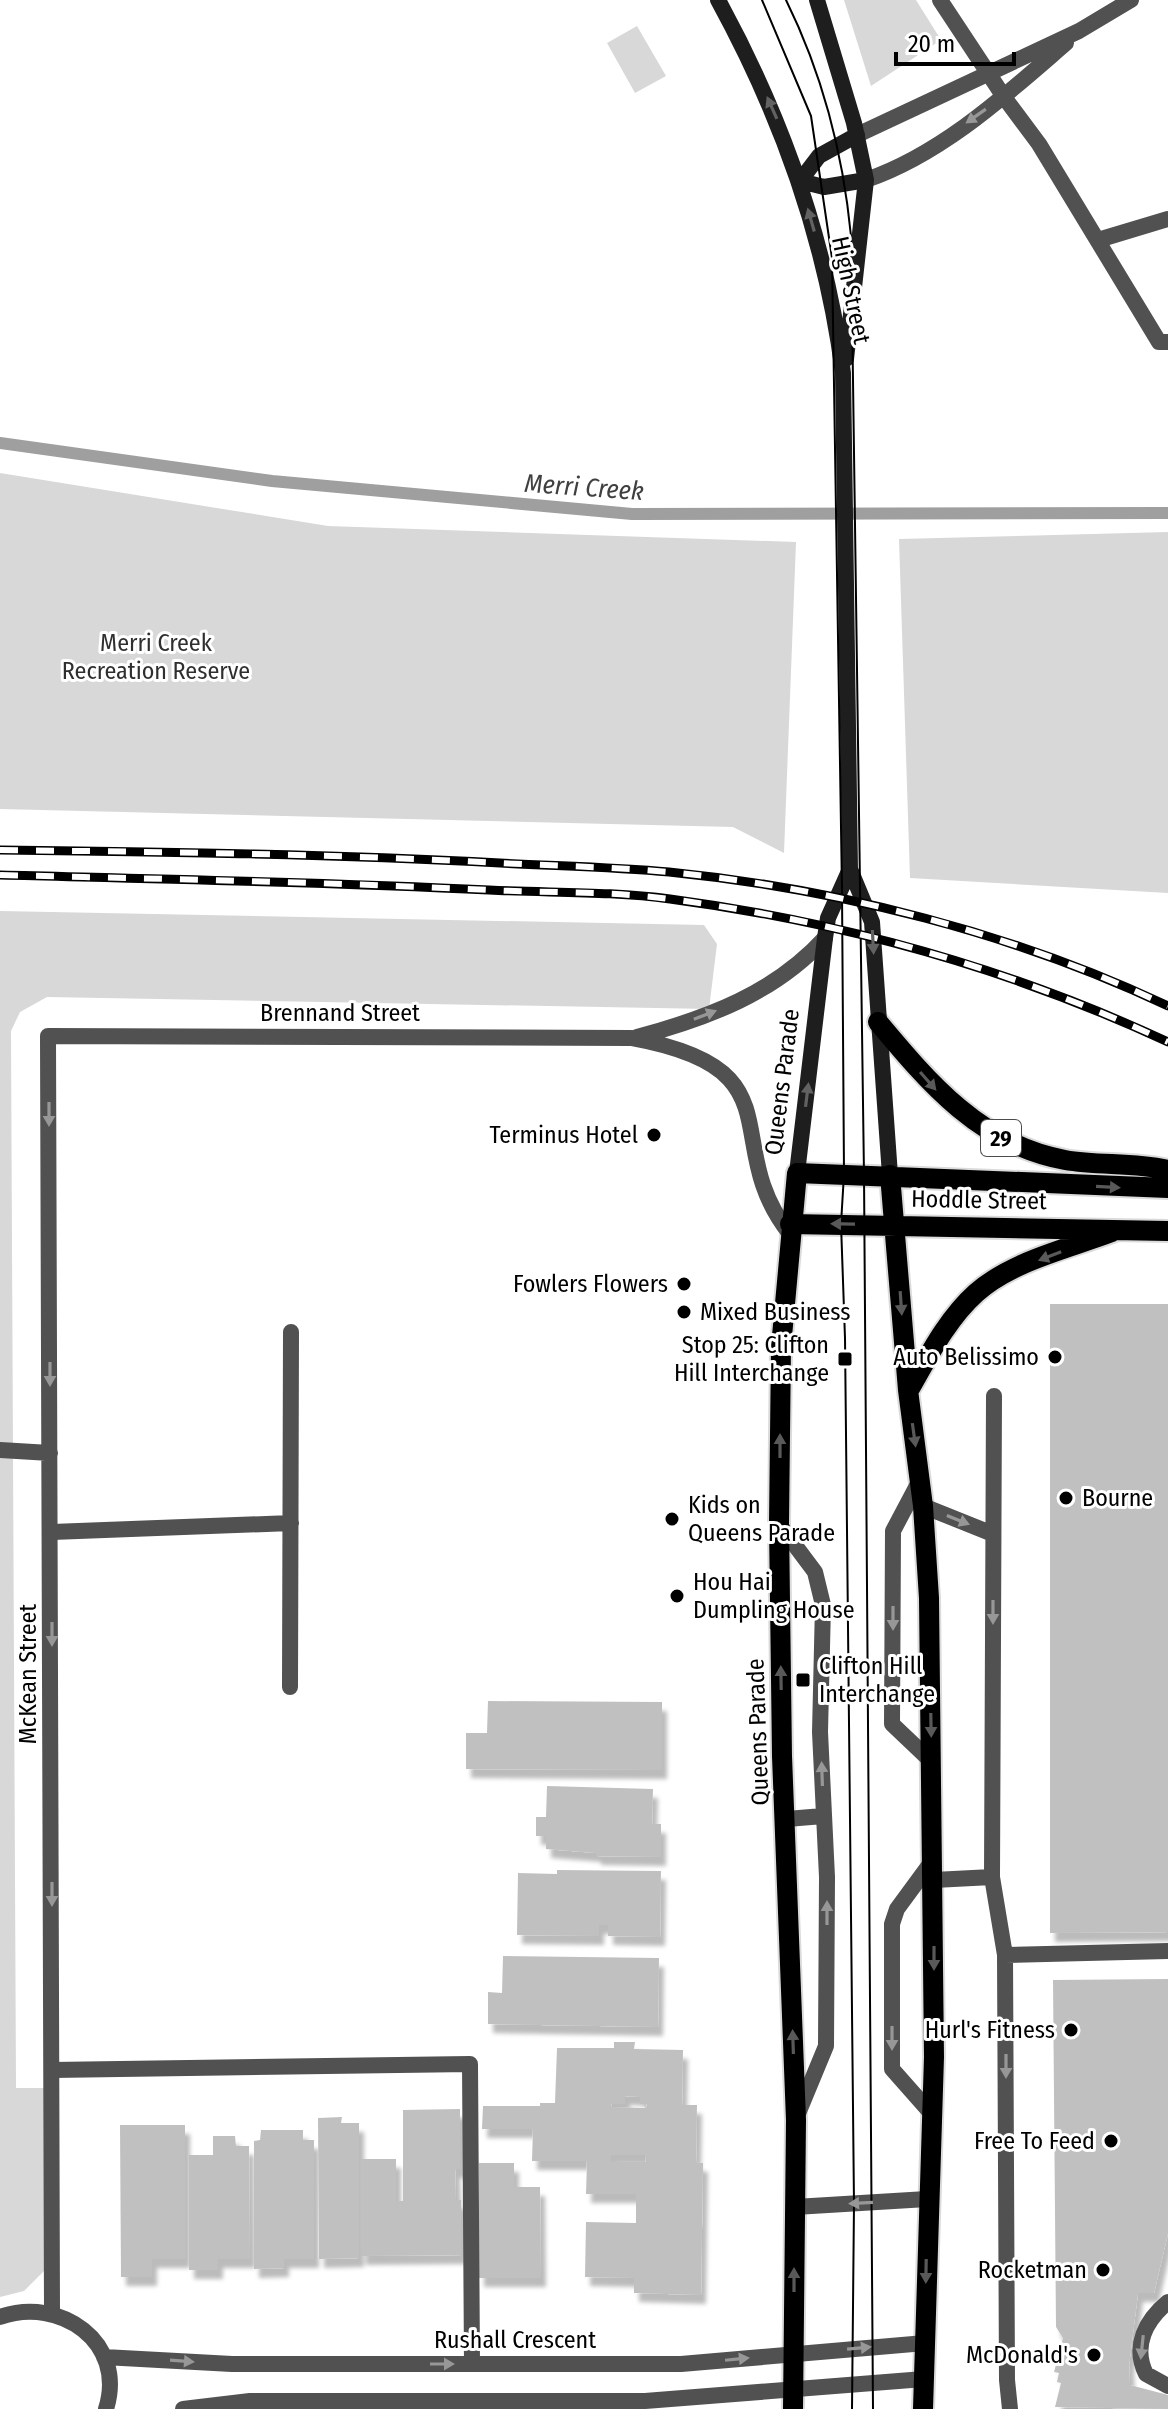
<svg xmlns="http://www.w3.org/2000/svg" width="1168" height="2409" viewBox="0 0 1168 2409" font-family="'Fira Sans Condensed',sans-serif">
<style>
.green{fill:#d8d8d8}
.lines{fill:none;stroke-linecap:round;stroke-linejoin:round}
.stream{stroke:#9f9f9f;stroke-width:12}
.building{fill:#c0c0c0;fill-rule:evenodd;filter:url(#shadow)}
.primary-casing{stroke:#dbdbdb;stroke-width:24}
.service{stroke:#515151;stroke-width:16}
.minor{stroke:#515151;stroke-width:16}
.tertiary{stroke:#515151;stroke-width:16}
.secondary{stroke:#1e1e1e;stroke-width:16}
.primary{stroke:#000;stroke-width:20}
.tram{stroke:#000;stroke-width:2}
.rail-casing{stroke:#000;stroke-width:9}
.rail{stroke:#fff;stroke-width:6;stroke-dasharray:18;stroke-linecap:butt}
.oneway{fill:#626262}
.oneway2{fill:#979797}
.oneway3{fill:#595959}
.poi-dot{fill:#000;stroke:#fff;stroke-width:3}
.labels{text-anchor:middle;stroke-width:6;stroke-linejoin:round;paint-order:stroke}
.shield{fill:#fff;stroke:#4c4c4c;stroke-width:2}
.shield-label{font-size:22px;font-weight:bold;fill:#000}
.street-label{font-size:24px;fill:#000;stroke:#fff}
.park-label{font-size:24px;fill:#2f2f2f;stroke:#fff}
.poi-label{font-size:24px;fill:#000;stroke:#fff;text-anchor:end}
.water-label{font-size:26px;font-style:italic;fill:#404040;stroke:#fff}
</style>
<defs>
<filter id="shadow"><feDropShadow dx="5" dy="9" stdDeviation="2" flood-color="#0004"/></filter>
</defs>
<rect width="100%" height="100%" fill="#fff"/>
<path class="green" d="M844,0H916L941,40L871,86Z
M637,26L666,76L635,93L607,43Z
M0,473L328,526L796,542L784,853L733,827L0,809Z
M1168,532V893L910,878L899,539Z
M0,911L704,925L717,944L709,1009L47,997L20,1012L11,1031L16,2088H46L47,2268L24,2291L0,2297Z"/>
<g class="lines">
<path class="stream" d="M0,443L272,481L632,514L1168,513"/>
</g>
<path class="building" d="M1050,1304H1168V1932L1050,1933Z
M488,1701L662,1702V1770L466,1769V1733H487Z
M547,1786L653,1789L652,1824H661V1857L596,1856V1853L546,1849V1836H536V1817H546Z
M557,1870L661,1871L660,1937L608,1936V1925H599V1936L517,1935L518,1873L557,1874Z
M503,1956L659,1958L658,2027L488,2024V1992L502,1993Z
M1168,1979V2233L1154,2293H1138L1129,2365L1130,2385L1168,2395V2409L1055,2407L1061,2383L1057,2382L1059,2373L1054,2372L1063,2338L1056,2327L1053,1980Z
M614,2042H635L634,2049L683,2050L682,2105H697L696,2162L703,2163L701,2295L634,2293V2278L585,2277L586,2222L636,2223V2194H586L587,2161H532L533,2129H482L483,2106H540V2103H555L557,2048H614ZM625,2096L640,2097V2104H647L646,2108L612,2107L611,2104H625ZM611,2155H645L646,2162H611Z
M460,2109V2169H455L456,2200H461V2255L361,2256V2159H396V2201H403V2110Z
M342,2117L341,2123H359V2258L319,2259L318,2118Z
M120,2125H185V2259H152V2277H121Z
M261,2130H303V2140H314V2259H284V2268L254,2269V2141L260,2140Z
M213,2136H235L236,2146H249L250,2259H218V2270H189V2155H213Z
M479,2163H514V2187H540L541,2278H479Z"/>
<g class="lines">
<g class="primary-casing">
<path id="primary" d="M878,1022C929,1083 981,1145 1065,1160C1099,1166 1134,1162 1168,1170
M890,1175L908,1390L923,1506L929,1598L934,2057L923,2409
M790,1224L1168,1231
M909,1390C928,1357 947,1319 976,1293C1012,1261 1067,1249 1112,1232
M793,2409L796,2120L782,1756L779,1524L781,1347L797,1173L1168,1188"/>
</g>
<path class="service" d="M1004,97L1039,144L1159,342H1168
M1098,240L1168,219
M994,1396L992,1877L1005,1955L1007,2380L1010,2409
M920,1480L893,1531L892,1724L932,1762
M923,1506L993,1534
M779,1524L815,1572L823,1605L820,1732L827,1877L826,2046L797,2116
M52,1532L291,1523
M290,1687L291,1332
M787,1819L823,1816
M934,1880L992,1877
M1005,1955L1168,1951
M52,2070L470,2064L472,2364
M930,2112L892,2069V1924L897,1909L933,1860
M795,2207L927,2199
M1168,2302C1146,2320 1132,2346 1146,2374L1168,2386"/>
<path class="minor" d="M940,0L1004,97
M857,135L1079,31L1131,0
M866,180C942,154 1007,94 1066,43
M637,1037C708,1018 775,993 825,938
M0,1450L50,1453
M52,2312L48,1036L631,1038C802,1069 717,1142 790,1234"/>
<path class="tertiary" d="M0,2317C60,2296 127,2342 106,2409
M104,2357L232,2364H681L925,2343
M183,2409L250,2401H645L924,2379"/>
<path class="secondary" d="M718,0C782,117 826,240 843,373L850,869L872,922L890,1175
M817,0L854,123L866,180L846,359
M800,181L819,156L857,135
M800,181L824,187L866,180
M797,1173L825,938L828,918L850,869"/>
<use href="#primary" class="primary"/>
<path class="tram" d="M762,0L811,116L832,258L842,890L844,1174L841,1224L845,1338L854,2204L852,2409
M786,0C823,75 843,153 851,236L864,1175L873,2409"/>
<g class="rail-casing">
<path id="rail" d="M0,850C167,852 334,854 500,863C557,866 613,867 669,872C839,889 1014,933 1168,1006
M0,875C163,879 326,882 489,890C549,893 611,891 670,899C844,922 1009,968 1168,1042"/>
</g>
<use href="#rail" class="rail"/>
</g>
<defs><path id="oneway-solid" d="M-6-.8H1V-3.2L6.5 0L1 3.2V.8H-6Z" transform="scale(2)"/></defs>
<g class="oneway">
<use href="#oneway-solid" transform="translate(772 108) rotate(-114)"/>
<use href="#oneway-solid" transform="translate(811 220) rotate(-106)"/>
<use href="#oneway-solid" transform="translate(873 942) rotate(87)"/>
<use href="#oneway-solid" transform="translate(807 1095) rotate(-83)"/>
</g>
<g class="oneway2">
<use href="#oneway-solid" transform="translate(976 116) rotate(145)"/>
<use href="#oneway-solid" transform="translate(705 1015) rotate(-21)"/>
<use href="#oneway-solid" transform="translate(49 1114) rotate(90)"/>
<use href="#oneway-solid" transform="translate(50 1374) rotate(90)"/>
<use href="#oneway-solid" transform="translate(958 1520) rotate(22)"/>
<use href="#oneway-solid" transform="translate(993 1612) rotate(90)"/>
<use href="#oneway-solid" transform="translate(893 1618) rotate(90)"/>
<use href="#oneway-solid" transform="translate(52 1634) rotate(90)"/>
<use href="#oneway-solid" transform="translate(822 1774) rotate(-92)"/>
<use href="#oneway-solid" transform="translate(52 1894) rotate(90)"/>
<use href="#oneway-solid" transform="translate(827 1913) rotate(-90)"/>
<use href="#oneway-solid" transform="translate(892 2038) rotate(90)"/>
<use href="#oneway-solid" transform="translate(1006 2066) rotate(90)"/>
<use href="#oneway-solid" transform="translate(861 2203) rotate(177)"/>
<use href="#oneway-solid" transform="translate(1142 2347) rotate(96)"/>
<use href="#oneway-solid" transform="translate(859 2348) rotate(-5)"/>
<use href="#oneway-solid" transform="translate(737 2359) rotate(-6)"/>
<use href="#oneway-solid" transform="translate(182 2361) rotate(4)"/>
<use href="#oneway-solid" transform="translate(442 2364)"/>
</g>
<g class="oneway3">
<use href="#oneway-solid" transform="translate(928 1081) rotate(49)"/>
<use href="#oneway-solid" transform="translate(1108 1187) rotate(3)"/>
<use href="#oneway-solid" transform="translate(843 1224) rotate(-179)"/>
<use href="#oneway-solid" transform="translate(1050 1256) rotate(159)"/>
<use href="#oneway-solid" transform="translate(901 1303) rotate(86)"/>
<use href="#oneway-solid" transform="translate(914 1435) rotate(82)"/>
<use href="#oneway-solid" transform="translate(780 1446) rotate(-90)"/>
<use href="#oneway-solid" transform="translate(781 1678) rotate(-91)"/>
<use href="#oneway-solid" transform="translate(931 1725) rotate(89)"/>
<use href="#oneway-solid" transform="translate(934 1958) rotate(90)"/>
<use href="#oneway-solid" transform="translate(793 2042) rotate(-92)"/>
<use href="#oneway-solid" transform="translate(926 2271) rotate(91)"/>
<use href="#oneway-solid" transform="translate(794 2280) rotate(-90)"/>
</g>
<g class="poi-dot">
<circle cx="654" cy="1135" r="8"/>
<circle cx="684" cy="1284" r="8"/>
<circle cx="684" cy="1312" r="8"/>
<circle cx="1055" cy="1357" r="8"/>
<rect x="837" y="1351" width="16" height="16" rx="4"/>
<circle cx="1066" cy="1498" r="8"/>
<circle cx="672" cy="1519" r="8"/>
<circle cx="677" cy="1596" r="8"/>
<rect x="795" y="1672" width="16" height="16" rx="4"/>
<circle cx="1071" cy="2030" r="8"/>
<circle cx="1111" cy="2141" r="8"/>
<circle cx="1103" cy="2270" r="8"/>
<circle cx="1094" cy="2355" r="8"/>
</g>
<g class="labels">
<rect class="shield" x="981" y="1120" width="40" height="36" rx="6"/>
<g class="shield-label">
<text x="1001" y="1146">29</text>
</g>
<g class="street-label">
<text transform="translate(851 290) rotate(78)" y="8">High Street</text>
<text x="340" y="1021">Brennand Street</text>
<text transform="translate(782 1082) rotate(-83)" y="8">Queens Parade</text>
<text transform="translate(979 1200) rotate(1)" y="8">Hoddle Street</text>
<text transform="translate(28 1674) rotate(-90)" y="8">McKean Street</text>
<text transform="translate(758 1732) rotate(-92)" y="8">Queens Parade</text>
<text x="515" y="2348">Rushall Crescent</text>
</g>
<g class="park-label">
<text x="156" y="651">Merri Creek<tspan x="156" dy="28">Recreation Reserve</tspan></text>
</g>
<g class="poi-label">
<text x="638" y="1143">Terminus Hotel</text>
<text x="668" y="1292">Fowlers Flowers</text>
<text x="700" y="1320" text-anchor="start">Mixed Business</text>
<text x="829" y="1353">Stop 25: Clifton<tspan x="829" dy="28">Hill Interchange</tspan></text>
<text x="1039" y="1365">Auto Belissimo</text>
<text x="1082" y="1506" text-anchor="start">Bourne</text>
<text x="688" y="1513" text-anchor="start">Kids on<tspan x="688" dy="28">Queens Parade</tspan></text>
<text x="693" y="1590" text-anchor="start">Hou Hai<tspan x="693" dy="28">Dumpling House</tspan></text>
<text x="819" y="1674" text-anchor="start">Clifton Hill<tspan x="819" dy="28">Interchange</tspan></text>
<text x="1055" y="2038">Hurl's Fitness</text>
<text x="1095" y="2149">Free To Feed</text>
<text x="1087" y="2278">Rocketman</text>
<text x="1078" y="2363">McDonald's</text>
</g>
<g class="water-label">
<text transform="translate(584 487) rotate(4)" y="9">Merri Creek</text>
</g>
</g>
<path d="M896 52v12h118v-12" fill="none" stroke="#000000" stroke-width="4"/>
<text x="908" y="52" font-size="24" fill="#000000" stroke="#ffffff" stroke-width="6" paint-order="stroke">20 m</text>
</svg>
